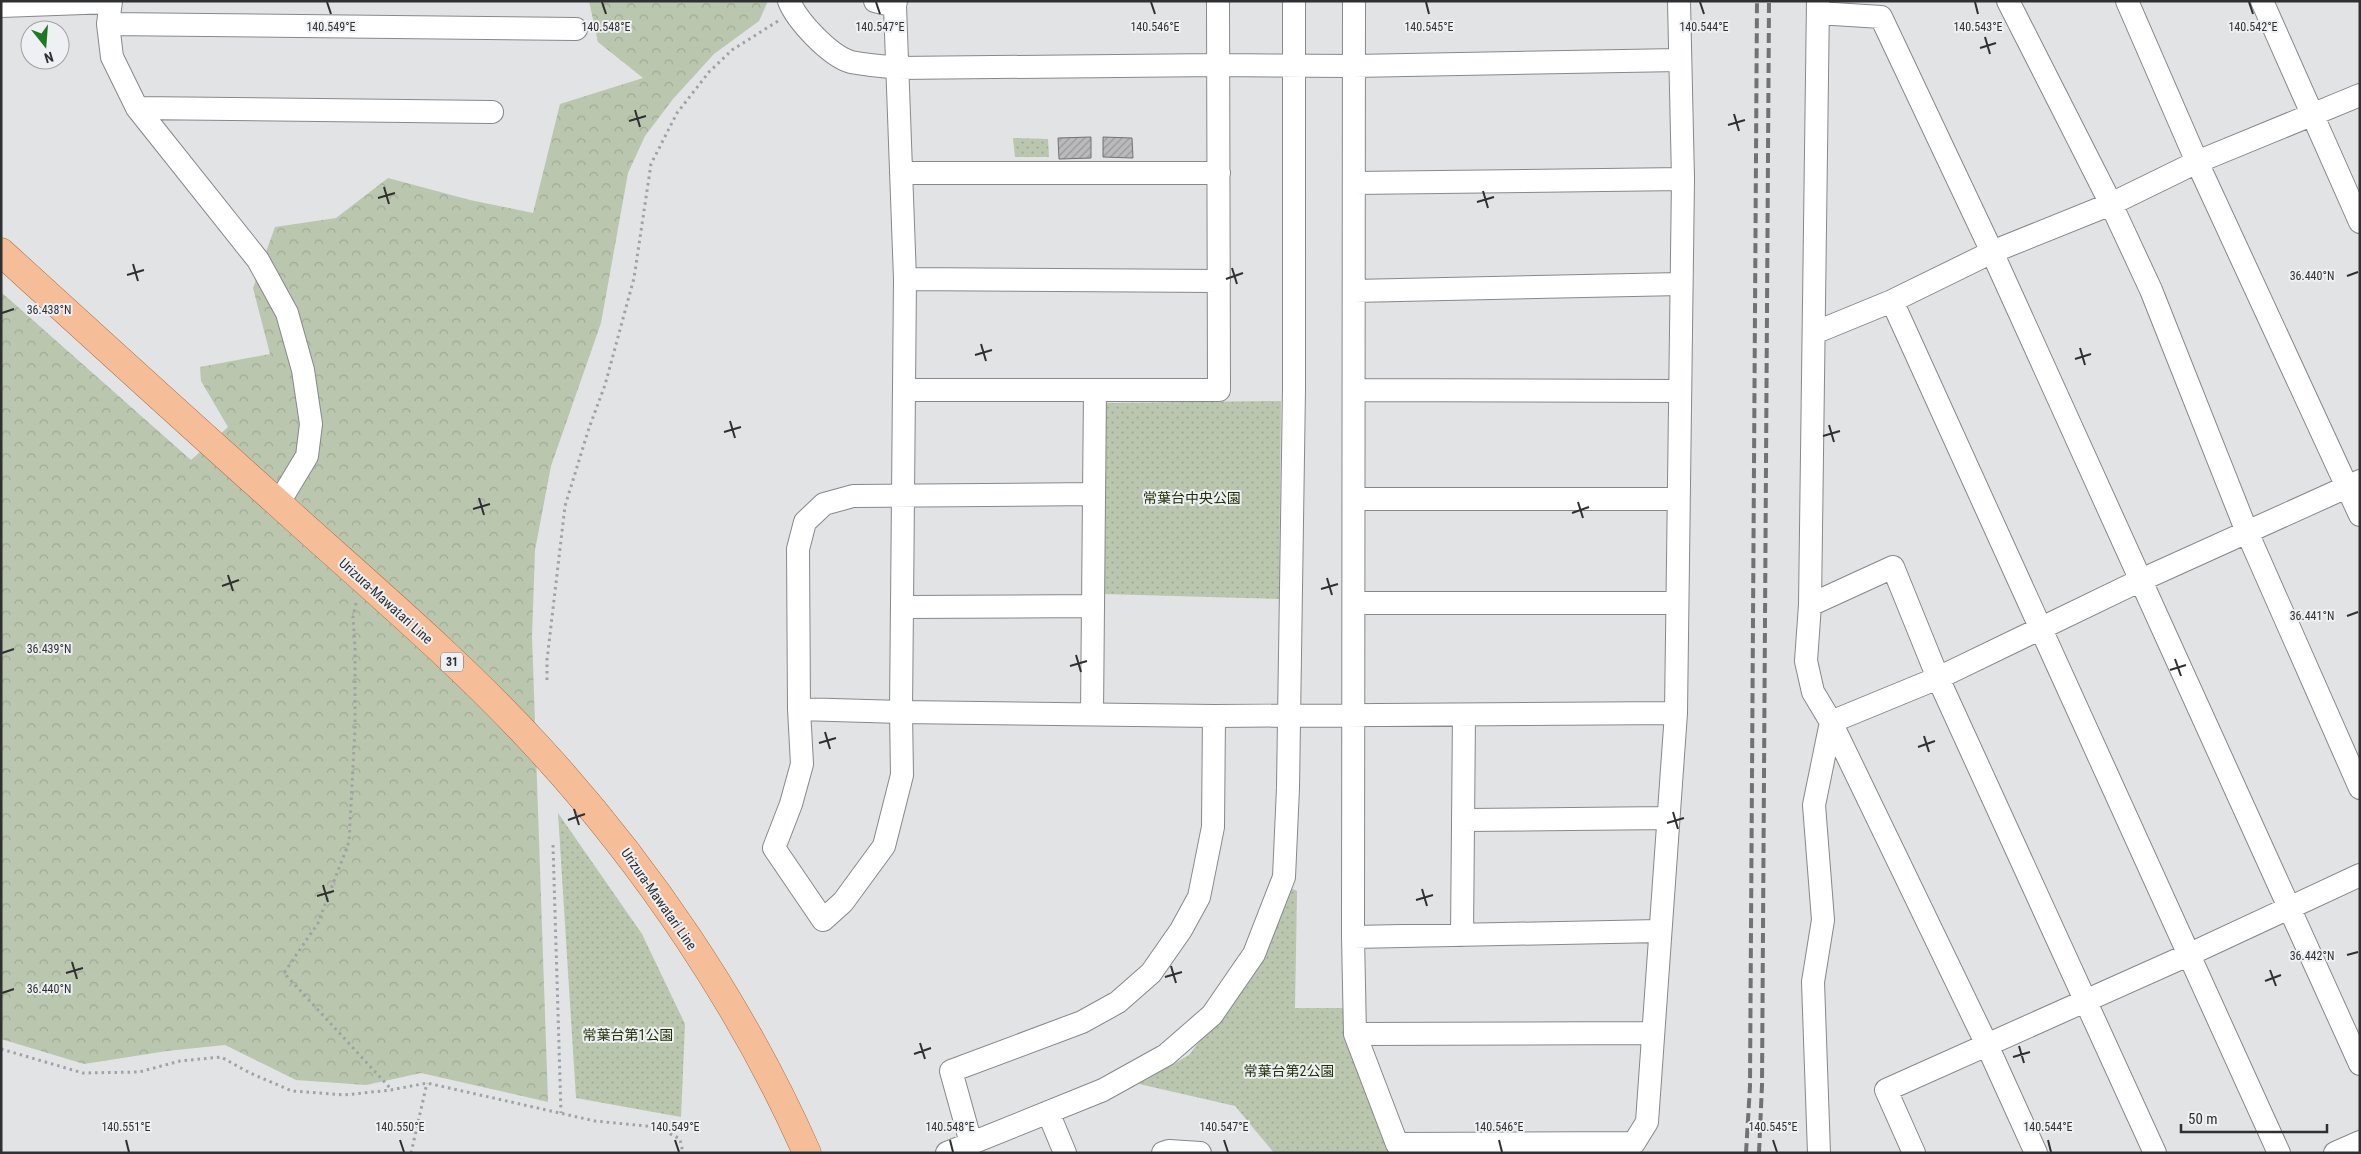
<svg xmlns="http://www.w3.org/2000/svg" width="2361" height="1154" viewBox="0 0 2361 1154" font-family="'Roboto Condensed','Noto Sans JP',sans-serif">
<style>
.forest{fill:url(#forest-crowns)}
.park{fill:url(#park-dots)}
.building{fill:url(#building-hatch);stroke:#737174}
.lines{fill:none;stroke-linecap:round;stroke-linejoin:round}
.minor-casing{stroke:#87888b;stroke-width:24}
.major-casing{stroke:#ac7047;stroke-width:29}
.path{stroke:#a0a2a4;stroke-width:3;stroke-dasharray:2.5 4;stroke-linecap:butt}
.minor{stroke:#fff;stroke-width:22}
.major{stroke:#f6be98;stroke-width:28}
.rail{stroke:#717274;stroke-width:4;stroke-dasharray:10 5;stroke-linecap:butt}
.ticks{fill:none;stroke:#2f3031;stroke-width:2}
.labels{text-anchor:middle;stroke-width:4;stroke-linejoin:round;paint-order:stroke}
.shield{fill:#eef0f3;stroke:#686a6b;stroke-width:1}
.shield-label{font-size:12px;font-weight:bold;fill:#2f3031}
.park-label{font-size:14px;fill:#203004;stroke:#eef0f3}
.street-label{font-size:14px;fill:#2f3031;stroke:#eef0f3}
.ticks-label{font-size:12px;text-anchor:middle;fill:#2f3031;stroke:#eef0f3;stroke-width:4;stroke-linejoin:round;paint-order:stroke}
</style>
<defs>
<pattern id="forest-crowns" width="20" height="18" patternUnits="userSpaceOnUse" patternTransform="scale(1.25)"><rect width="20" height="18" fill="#bbc6ae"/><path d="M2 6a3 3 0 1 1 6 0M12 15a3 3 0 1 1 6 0" fill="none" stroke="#a1aa96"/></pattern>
<pattern id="park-dots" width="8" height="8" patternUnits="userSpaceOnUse" patternTransform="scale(1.25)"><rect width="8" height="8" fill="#bbc6ae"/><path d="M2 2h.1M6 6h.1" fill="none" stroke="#a1aa96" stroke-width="1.8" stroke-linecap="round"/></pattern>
<pattern id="building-hatch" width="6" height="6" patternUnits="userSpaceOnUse" patternTransform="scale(1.25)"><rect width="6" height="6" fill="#bab9bb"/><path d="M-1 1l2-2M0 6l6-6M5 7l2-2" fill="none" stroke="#989799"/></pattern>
</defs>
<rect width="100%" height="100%" fill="#e1e3e5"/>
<path class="forest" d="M589,1H768L759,21L714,54L673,99L645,136L628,173L601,323L551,466L535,550L532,636L548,1102L421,1073L366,1085L296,1080L225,1045L167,1051L84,1064L1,1039V292L191,460L228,427L201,381L200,367L270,354L253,288L275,227L336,218L388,178L470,200L533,213L560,104L643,78L598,42Z"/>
<path class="park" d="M1013,138L1048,139L1049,157H1015Z
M1281,401L1279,599L1104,594L1105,403Z
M558,813L642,934L685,1024L681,1117L576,1098Z
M1287,886L1297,891L1295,1008H1346L1345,1040L1391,1152L1407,1153H1274L1235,1106L1139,1084L1189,1055L1263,959Z"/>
<path class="building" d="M1091,137V158L1059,159L1058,138Z
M1103,137L1132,138L1133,158L1103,157Z"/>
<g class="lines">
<g class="minor-casing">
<path id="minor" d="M111,1L108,24L112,57L137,108L258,260L287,313L303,370L311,424L307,456L278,504
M789,1C797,21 830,56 851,62C866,65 882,66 897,68L1219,65L1354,66L1679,60
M875,1L895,6
M896,1L895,6L905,279L901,712L1214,716L1676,713
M1354,1L1353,937L1355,1034L1653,1033
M1818,1L1810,605L1806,661L1813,692L1831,722L1814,805L1823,920L1813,982L1819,1153
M2008,1L2111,204L2151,290L2247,532L2360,788
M2127,1L2197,162L2360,515
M2262,1L2360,222
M1,6L111,2
M1818,13L1881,17L1992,252L2360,1064
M108,24L576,29
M137,108L492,112
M901,173H1219
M1354,183L1683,179
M905,279L1219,281
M1354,291L1681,284
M1892,301L2279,1153
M1814,333L1892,301L1992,252L2111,204L2197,162L2360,95
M904,390H1219L1218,1
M1354,390L1680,391
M1354,499H1678
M1354,603H1677
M1810,605L1893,567L1938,678L2155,1153
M903,607L1093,606
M799,709L802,764L791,804L774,848L823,920L843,902L884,846L902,775L901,712L799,709L798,549L805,522L824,504L853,496L1094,494
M1092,714L1095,390
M1463,820L1668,818
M1462,935L1464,715
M1353,937L1660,931
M1355,1034L1397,1144L1634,1143L1647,1122L1676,713L1683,179L1679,1
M1048,1112L1065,1153
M971,1143L951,1071L1082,1022L1118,1002L1151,973L1181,930L1199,897L1213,827L1214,716
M947,1153L1103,1090L1166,1055L1212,1015L1254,954L1284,877L1288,788L1294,389V1
M1163,1153L1169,1151L1200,1153
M1914,1153L1886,1090L2188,955L2360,875
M2036,1153L1987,1045L1831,722L1938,678L2141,580L2360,481
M2335,1153L2360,1142"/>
</g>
<g class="major-casing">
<path id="major" d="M1,252C93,336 185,420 278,503C365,582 457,659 537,746C646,864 742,1006 807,1153"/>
</g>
<path class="path" d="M356,603L353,617L355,646V729L349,842L318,923L284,973L391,1089
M547,680V660L565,506L589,428L605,385L634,278L651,164L677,113L709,72L732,50L778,21
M553,845L561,1113
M1,1049L83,1073L139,1072L180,1061L221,1057L250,1073L292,1091L344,1095L391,1090L427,1083L595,1121L657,1127L680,1139L683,1153
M411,1153L427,1083"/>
<use href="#minor" class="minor"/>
<use href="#major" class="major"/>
<path class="rail" d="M1746,1153L1750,1086L1757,1
M1759,1153L1762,1085L1769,1"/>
</g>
<path class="ticks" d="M327,2L331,14M602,2L606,14M876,2L880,14M1151,2L1155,14M1426,2L1429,14M1700,2L1704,14M1975,2L1978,14M2249,2L2253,14M1985,37L1990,54M1980,48L1996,43M635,110L640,127M1734,114L1739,131M629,121L646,116M1728,125L1745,120M384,187L389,204M1483,191L1488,208M378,198L395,193M1477,202L1494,197M133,264L138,281M1232,268L1237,284M127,275L144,270M2347,276L2358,272M1226,279L1243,273M2,313L14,309M981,344L986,361M2080,348L2085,365M975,355L992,350M2075,359L2091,354M730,421L735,438M1829,425L1834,442M724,432L741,427M1823,436L1840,431M479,498L484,515M1578,502L1583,518M473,509L490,504M1572,513L1589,507M228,575L233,591M1327,578L1332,595M222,586L239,580M1321,589L1338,584M2347,616L2358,612M2,653L14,649M1076,655L1081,672M2175,659L2181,676M1070,666L1087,661M2170,670L2186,665M825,732L830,749M1924,736L1929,752M819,743L836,738M1918,747L1935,741M574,809L579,825M1673,812L1678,829M568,820L585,814M1667,823L1684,818M323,885L328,902M1422,889L1427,906M317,896L334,891M1416,900L1433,895M2347,955L2358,952M72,962L77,979M1171,966L1176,983M2270,970L2276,986M66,973L83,968M1165,977L1182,972M2265,981L2281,975M2,993L14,989M920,1043L925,1059M2019,1046L2024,1063M914,1054L931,1048M2013,1057L2030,1052M126,1140L129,1152M400,1140L404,1152M675,1140L679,1152M950,1140L953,1152M1224,1140L1228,1152M1499,1140L1502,1152M1773,1140L1777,1152M2048,1140L2051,1152"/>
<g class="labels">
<rect class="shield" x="441" y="652.5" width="22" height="19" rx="4"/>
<g class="shield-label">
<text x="452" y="666">31</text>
</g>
<g class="park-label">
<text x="1192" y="503">常葉台中央公園</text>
<text x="628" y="1040">常葉台第1公園</text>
<text x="1289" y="1076">常葉台第2公園</text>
</g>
<g class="street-label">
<text transform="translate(386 601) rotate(42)" y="5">Urizura-Mawatari Line</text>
<text transform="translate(659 899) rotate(55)" y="5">Urizura-Mawatari Line</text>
</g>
</g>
<g class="ticks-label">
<text x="331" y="31">140.549°E</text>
<text x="606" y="31">140.548°E</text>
<text x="880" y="31">140.547°E</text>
<text x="1155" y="31">140.546°E</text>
<text x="1429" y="31">140.545°E</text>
<text x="1704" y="31">140.544°E</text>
<text x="1978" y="31">140.543°E</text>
<text x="2253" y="31">140.542°E</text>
<text x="2312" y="280">36.440°N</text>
<text x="49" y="314">36.438°N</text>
<text x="2312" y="620">36.441°N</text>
<text x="49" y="653">36.439°N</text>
<text x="2312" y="960">36.442°N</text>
<text x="49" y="993">36.440°N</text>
<text x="126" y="1131">140.551°E</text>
<text x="400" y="1131">140.550°E</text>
<text x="675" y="1131">140.549°E</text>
<text x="950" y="1131">140.548°E</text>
<text x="1224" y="1131">140.547°E</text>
<text x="1499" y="1131">140.546°E</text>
<text x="1773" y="1131">140.545°E</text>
<text x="2048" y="1131">140.544°E</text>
</g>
<rect width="2361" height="1154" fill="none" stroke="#2f3031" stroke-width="5"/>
<g transform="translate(45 45) rotate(163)"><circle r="24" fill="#eef0f3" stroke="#a2a3a5"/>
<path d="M0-4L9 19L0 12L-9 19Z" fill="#207825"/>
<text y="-8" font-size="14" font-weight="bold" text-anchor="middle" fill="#2f3031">N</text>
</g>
<path d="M2181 1124v8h146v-8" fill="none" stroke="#2f3031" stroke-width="2.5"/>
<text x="2188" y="1124" font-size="15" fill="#2f3031" stroke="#eef0f3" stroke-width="4" paint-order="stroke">50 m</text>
</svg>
